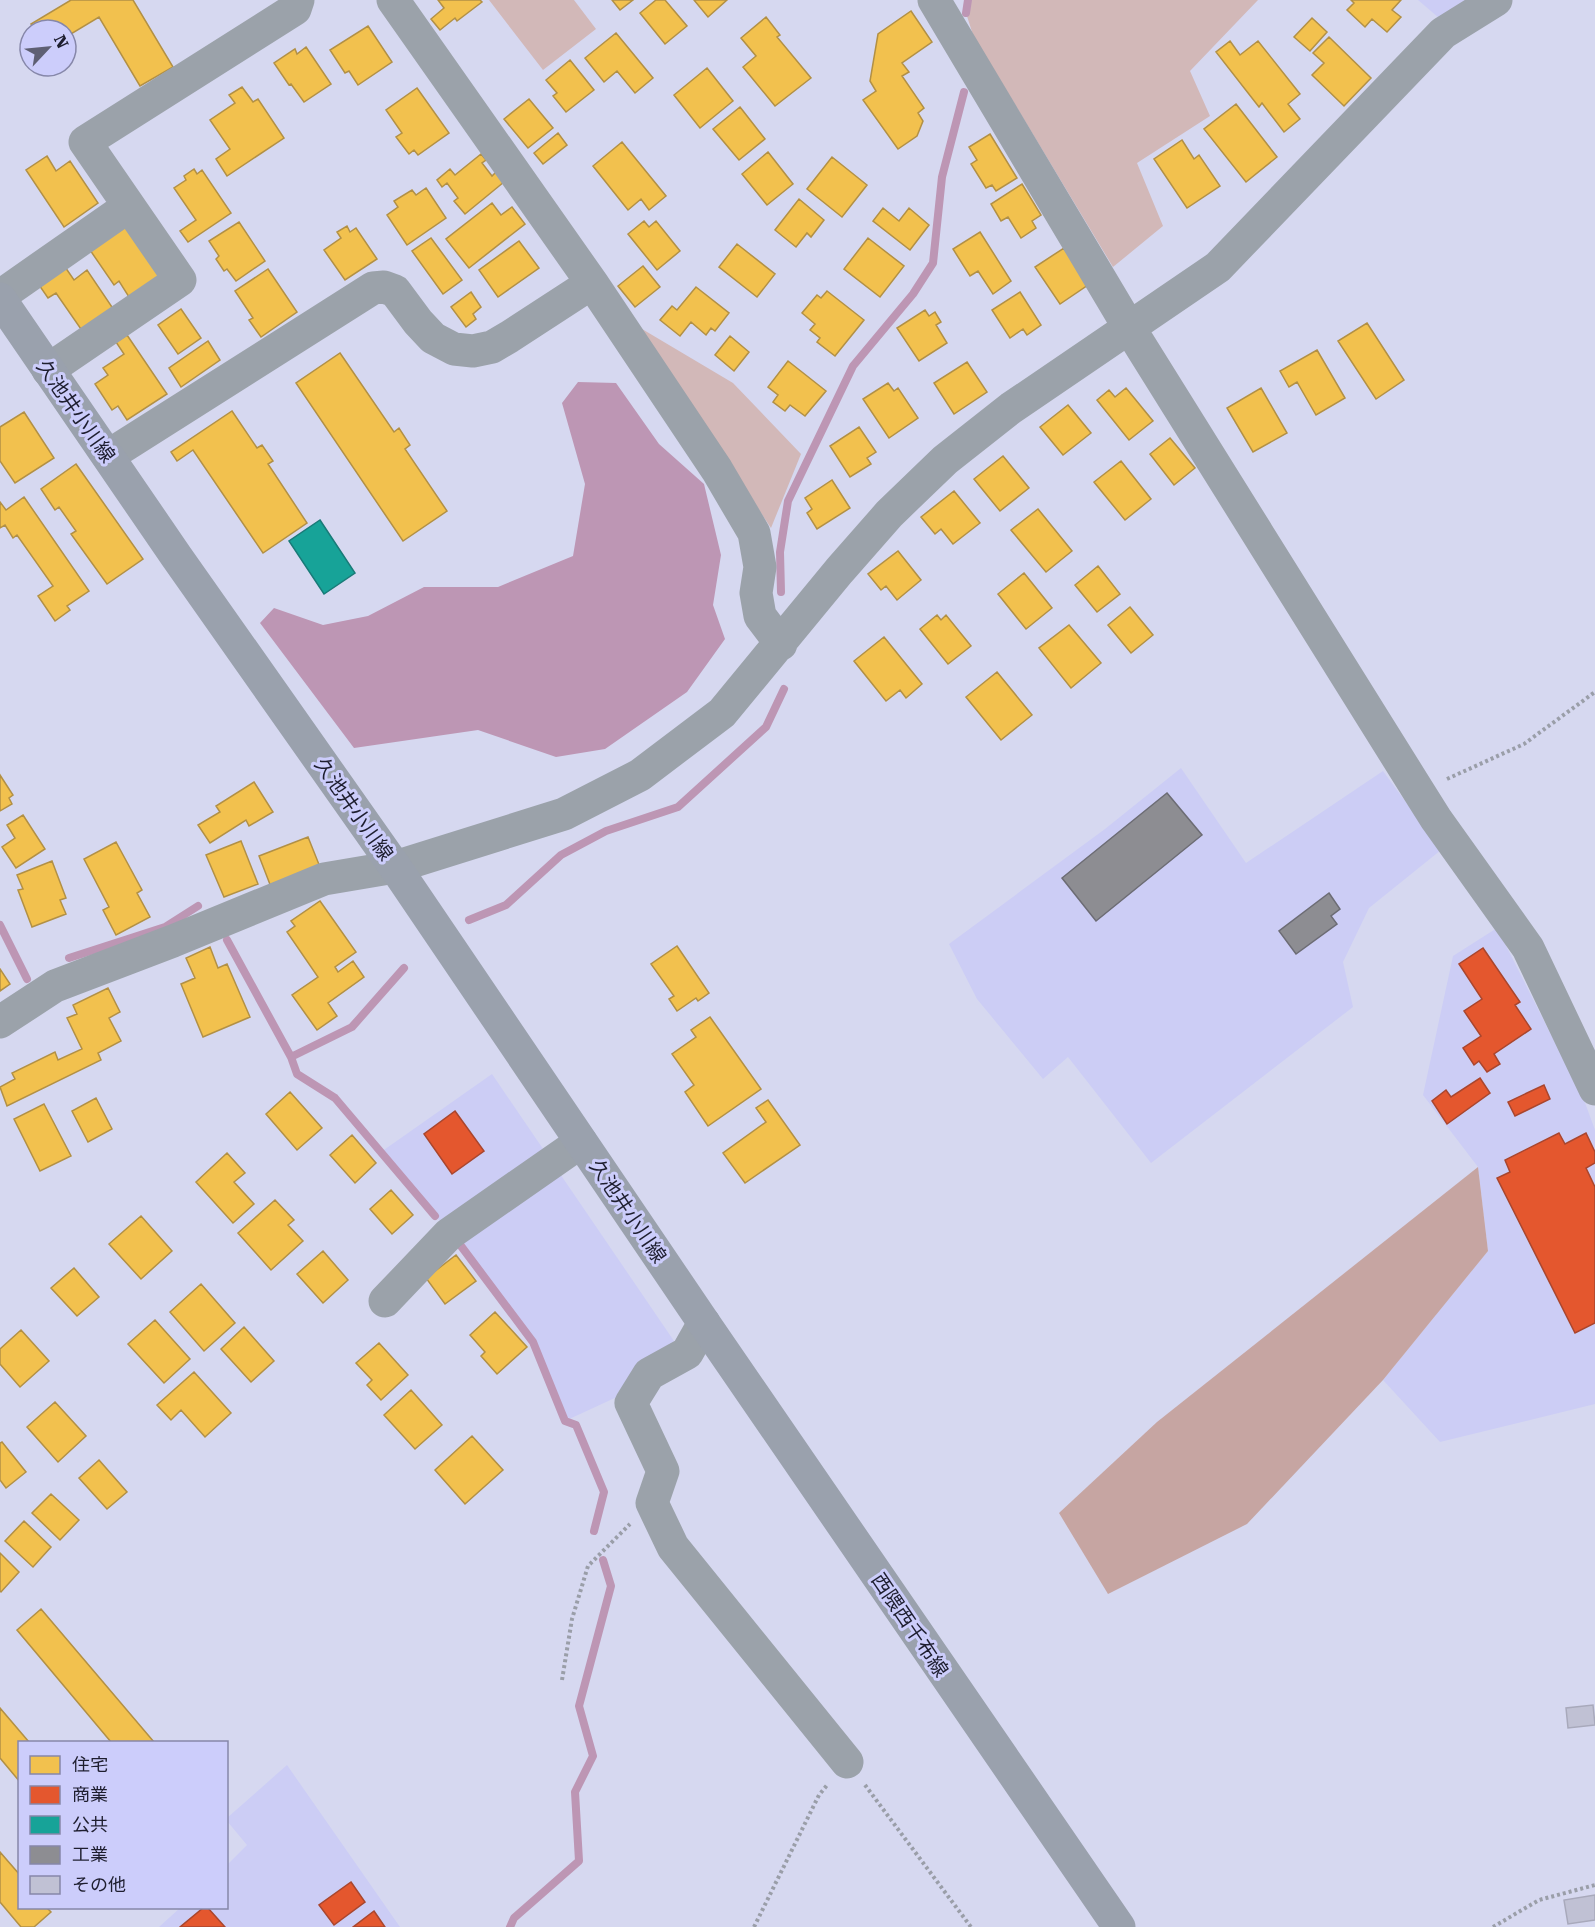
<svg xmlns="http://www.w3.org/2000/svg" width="1595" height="1927" viewBox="0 0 1595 1927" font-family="'Roboto Serif','Noto Sans JP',serif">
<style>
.built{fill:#cccdf5}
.green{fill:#d2b8b8}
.forest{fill:#c6a5a2}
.water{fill:#bd96b4}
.homes{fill:#f2c14e;stroke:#b29045;stroke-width:1.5}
.shops{fill:#e4572e;stroke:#a9462e;stroke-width:1.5}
.public{fill:#17a398;stroke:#197b78;stroke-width:1.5}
.industry{fill:#8d8d92;stroke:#6c6c74;stroke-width:1.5}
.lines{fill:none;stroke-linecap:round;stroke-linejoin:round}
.stream{stroke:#bd96b4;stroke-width:8}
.building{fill:#c0c1d4;stroke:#a8a9bb;stroke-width:1.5}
.path{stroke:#9a9ea8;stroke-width:4;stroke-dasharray:3 3;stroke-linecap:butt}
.street{stroke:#9ba2aa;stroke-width:33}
.secondary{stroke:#9aa1ad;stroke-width:33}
.labels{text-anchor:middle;stroke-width:6;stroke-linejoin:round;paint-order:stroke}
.street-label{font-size:20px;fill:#1e1e2f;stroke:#cccdfb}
</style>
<rect width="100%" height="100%" fill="#d6d8f0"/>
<path class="built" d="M1418,0H1469L1439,18Z
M1181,768L1246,863L1383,771L1441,850L1369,908L1343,962L1353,1007L1151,1163L1068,1057L1043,1079L977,999L949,944L1105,829Z
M1497,928L1584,1100L1595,1130V1404L1440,1442L1383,1380L1488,1251L1478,1167L1423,1095L1453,956Z
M492,1074L674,1341L639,1370L632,1390L565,1421L533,1342L461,1246L381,1152Z
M287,1765L400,1927H159L180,1908H226L227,1865L247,1845L227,1821V1818Z"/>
<path class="green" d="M489,0H574L596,29L543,70Z
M968,0H1258L1190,71L1210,116L1137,163L1163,226L1113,267L973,35L966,13Z
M637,326L733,383L801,454L771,528Z"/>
<path class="forest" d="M1478,1167L1488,1251L1383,1380L1247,1524L1108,1594L1059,1513L1157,1422Z"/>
<path class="water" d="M578,382L616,383L659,444L704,484L721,555L713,605L725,639L687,692L605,749L556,757L478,730L354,748L260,623L274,608L323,625L368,616L424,587H498L573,556L585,484L562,403Z"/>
<path class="homes" d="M71,0H133L173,67L140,86L99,17L66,37V30H35L31,24Z
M438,0H480L482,2L457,21L455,18L440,30L431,19L444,8Z
M612,0H633L620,10Z
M656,0H665L687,26L665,44L640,13Z
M694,0H727L708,17Z
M1351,0H1401L1392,10L1401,17L1387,32L1372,19L1365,27L1347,10L1354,3Z
M911,11L932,42L902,63L909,72L902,76L924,108L918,113L923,121L917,136L898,149L863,100L876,91L870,81L878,34Z
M766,17L780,35L777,37L811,78L775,106L743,67L756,56L741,38Z
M1312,18L1327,32L1310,51L1294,37Z
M368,26L392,62L358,85L349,71L345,73L330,50Z
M616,33L653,78L635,93L617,71L604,82L585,58Z
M1329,37L1371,78L1344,106L1312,75L1324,63L1313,53Z
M1230,41L1240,55L1258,41L1300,94L1288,104L1300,119L1284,132L1262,103L1259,107L1216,52Z
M306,47L331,84L304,102L291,84L289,85L274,63L295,49L297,54Z
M570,60L594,90L566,112L553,96L557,93L546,80Z
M707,68L733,101L700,128L674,95Z
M242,87L253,102L258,99L284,138L227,176L216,159L230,149L210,120L235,103L229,95Z
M417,88L449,133L418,155L414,150L409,154L396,137L402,133L386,110Z
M529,99L553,128L528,148L504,119Z
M1236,104L1277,157L1246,182L1204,129Z
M740,107L765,139L739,160L713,129Z
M558,133L567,145L543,164L534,153Z
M990,134L1017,178L996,191L992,185L986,188L971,164L977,160L969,147Z
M1182,140L1194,159L1199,155L1220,186L1187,208L1154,159Z
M622,142L666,196L649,210L641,199L628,210L593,166Z
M768,152L793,184L767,205L742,174Z
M481,154L486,160L482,163L492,176L496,172L504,182L465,214L454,201L458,198L447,183L442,187L437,180L450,169L455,175Z
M47,156L56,171L70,161L98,203L64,227L26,170Z
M832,157L867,185L842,217L807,189Z
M194,169L197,174L202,170L231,213L188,242L180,231L196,220L174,188L186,180L184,176Z
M1022,184L1041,215L1032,221L1036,228L1021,238L1008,217L1001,221L991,204Z
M426,188L446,218L407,245L387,215L398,207L394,201L412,190L416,195Z
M799,199L824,220L811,237L807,233L796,247L775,230Z
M492,203L501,215L512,207L525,224L469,268L446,239Z
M883,208L899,221L909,208L929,225L910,250L873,221Z
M644,221L649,227L656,221L680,251L657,270L628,234Z
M239,222L265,261L236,281L227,269L224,271L216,259L219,256L209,241Z
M125,226L160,276L129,297L119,281L114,285L90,250Z
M347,226L350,232L356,228L377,259L345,280L324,250L341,238L337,232Z
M980,232L1011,281L993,294L978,271L970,276L953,249Z
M431,238L462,280L443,294L412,251Z
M868,238L904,266L880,297L844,269Z
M519,241L539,268L498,297L479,270Z
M737,244L775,274L757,297L719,267Z
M1064,248L1088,285L1060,304L1035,267Z
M63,264L74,280L87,270L114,310L83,332L56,293L48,298L37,282Z
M643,266L660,287L635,307L618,286Z
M268,269L297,312L261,337L249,320L253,318L235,291Z
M696,287L729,313L715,331L711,328L706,335L691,322L680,336L660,320L672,306L677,310Z
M827,291L864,320L835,356L817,342L820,338L810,330L815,324L802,313L817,295L821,298Z
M471,292L481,307L473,314L476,319L466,327L451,307Z
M1020,292L1041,325L1027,335L1023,329L1010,338L992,310Z
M181,309L201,338L178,354L158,325Z
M925,310L929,316L935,312L941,322L936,325L947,343L919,361L897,328Z
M1367,323L1404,380L1376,399L1338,341Z
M127,335L167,394L127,420L118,406L112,410L95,384L108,375L103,368L124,354L116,342Z
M730,336L749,352L734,371L715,355Z
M208,341L220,360L181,387L169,368Z
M1317,350L1345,398L1316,415L1297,382L1289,387L1280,371Z
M340,353L394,432L399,428L410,445L405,449L447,511L403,541L296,383Z
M788,361L826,391L805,416L790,405L785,411L773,402L778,395L768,387Z
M967,362L987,392L954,414L934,383Z
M888,383L894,391L898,388L918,418L889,438L863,399Z
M1126,388L1153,421L1129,440L1097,400L1109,390L1115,397Z
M1261,388L1287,433L1253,452L1227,408Z
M1068,405L1091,433L1063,455L1040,427Z
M232,411L257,448L262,445L273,461L268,464L307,523L263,553L193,450L177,461L171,452Z
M24,412L54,458L15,483L0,461V427Z
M859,427L876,452L867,458L871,464L850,477L830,446Z
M1170,438L1195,468L1174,485L1150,454Z
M1003,456L1029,488L1000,511L974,479Z
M1121,461L1151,499L1125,520L1094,482Z
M76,464L143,559L107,584L71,534L76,531L59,507L55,510L41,489Z
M832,480L850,508L817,529L807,513L812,509L805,498Z
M954,491L980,523L953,544L941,529L935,534L921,517Z
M24,497L89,591L67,606L70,610L55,621L38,596L53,586L17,535L13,538L5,525L0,528V502L6,510Z
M1038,509L1072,551L1046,572L1011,530Z
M898,551L921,580L897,600L886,586L881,590L868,574Z
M1098,566L1120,594L1097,612L1075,585Z
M1024,573L1052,608L1026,629L998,594Z
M1130,607L1153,635L1131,653L1108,625Z
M937,615L941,620L946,615L971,646L948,664L920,629Z
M1069,625L1101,663L1071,688L1039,648Z
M884,637L922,684L906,698L900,690L886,701L854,661Z
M997,672L1032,715L1001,740L966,697Z
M0,775L13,795L9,798L12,804L0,811Z
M254,782L273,812L249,826L246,820L210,843L198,825L220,812L216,806Z
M23,815L45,849L16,868L2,847L15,838L7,825Z
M308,837L320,867L271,887L259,856Z
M241,841L258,884L224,897L206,855Z
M116,842L142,890L137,893L150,917L116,935L103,910L109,907L84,859Z
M52,861L66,898L60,900L66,914L32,927L18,890L23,889L17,875Z
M320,901L356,952L335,967L338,972L353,961L364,977L328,1003L337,1016L317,1030L292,995L318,977L287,932L295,926L291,921Z
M677,946L709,993L698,1001L696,998L677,1011L669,999L674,996L651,964Z
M210,947L218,968L227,964L250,1017L203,1037L181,984L195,978L186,958Z
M0,969L10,984L0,991Z
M108,988L120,1012L109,1018L121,1041L98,1053L101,1060L7,1106L0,1087L15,1079L12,1073L55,1052L58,1060L82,1049L67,1018L77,1014L73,1005Z
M710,1017L761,1089L708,1126L685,1092L694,1085L672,1054L696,1037L691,1030Z
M290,1092L322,1128L297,1150L266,1114Z
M96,1098L112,1129L88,1142L72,1111Z
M768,1100L800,1145L745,1183L723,1153L766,1122L756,1108Z
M44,1104L71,1156L40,1171L14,1119Z
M352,1135L376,1163L355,1183L330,1155Z
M227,1153L245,1173L234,1182L254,1204L233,1223L196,1182Z
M391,1190L413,1215L392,1234L370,1209Z
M275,1200L294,1220L288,1225L303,1241L271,1270L238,1233Z
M141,1216L172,1251L141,1279L109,1244Z
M323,1251L348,1280L323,1303L297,1274Z
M456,1255L476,1281L445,1304L426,1278Z
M74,1268L99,1297L77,1316L51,1288Z
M201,1284L235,1323L204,1351L170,1312Z
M495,1312L527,1347L497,1374L481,1356L485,1352L470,1335Z
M155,1320L190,1359L164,1383L128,1344Z
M244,1327L274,1361L251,1382L221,1349Z
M21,1330L49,1361L20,1387L0,1364V1349Z
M379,1343L408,1375L381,1400L367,1385L372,1380L356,1363Z
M194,1372L231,1413L205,1437L181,1410L171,1420L157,1405Z
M411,1390L442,1425L415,1449L384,1415Z
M55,1402L86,1436L58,1462L27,1427Z
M472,1436L503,1470L465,1504L435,1470Z
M2,1442L26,1472L6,1488L0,1480V1443Z
M99,1460L127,1492L107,1509L79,1478Z
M51,1494L79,1520L60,1540L32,1513Z
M24,1521L51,1547L33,1567L5,1541Z
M0,1553L19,1572L1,1592L0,1591Z
M41,1609L154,1742H111L17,1630Z
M0,1708L29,1742H20V1782L0,1758Z
M0,1852L20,1875V1908H47L51,1912L34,1927H21L0,1902Z"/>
<path class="shops" d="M1483,948L1520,1002L1515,1005L1531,1029L1494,1054L1500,1064L1487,1072L1479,1061L1474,1065L1463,1048L1481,1036L1464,1011L1482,999L1459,964Z
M1480,1078L1490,1093L1447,1124L1432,1101L1446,1090L1451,1097Z
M1544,1085L1550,1099L1515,1116L1508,1102Z
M455,1111L484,1151L452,1174L424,1134Z
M1559,1133L1565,1144L1586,1133L1595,1152V1163L1586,1168L1595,1187V1323L1575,1333L1497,1178L1510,1172L1505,1160Z
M351,1882L365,1902L334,1925L319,1905Z
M203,1908H208L225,1927H180Z
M374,1911L385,1927H353Z"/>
<path class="public" d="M320,520L355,573L324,594L289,541Z"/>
<path class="industry" d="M1167,793L1202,835L1096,921L1062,878Z
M1329,893L1340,909L1331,916L1337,924L1296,954L1279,931Z"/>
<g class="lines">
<path class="stream" d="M966,13L968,0
M781,592L780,552L788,501L853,366L913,294L933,263L942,177L964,92
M469,920L506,905L561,855L606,831L678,807L766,727L784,689
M0,925L27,979
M227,940L291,1057L352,1027L404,968
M69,958L165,927L198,906
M291,1057L297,1074L335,1098L435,1216
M461,1246L533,1342L565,1421L576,1425L604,1492L594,1531
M510,1927L514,1918L579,1861L575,1792L593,1756L579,1706L611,1586L603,1560"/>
</g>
<path class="building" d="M1593,1705L1595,1725L1568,1728L1566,1708Z
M1595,1895V1920L1568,1924L1564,1900Z"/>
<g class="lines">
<path class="path" d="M1447,779L1524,744L1595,692
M562,1680L572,1619L588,1566L630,1524
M865,1785L971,1927
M754,1927L819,1795L828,1784
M1493,1927L1539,1900L1595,1885"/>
<path class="street" d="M393,0L592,283L717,470L754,533L760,567L756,593L760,616L781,644
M934,0L1130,329L1419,792L1436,819L1528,948L1595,1089
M0,296L129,206
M48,370L180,280L85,142L295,9L298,0
M108,456L373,288L384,287L395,291L418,322L433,338L454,349L473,351L492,347L509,337L592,283
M0,1022L55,986L173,941L324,879L395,867L564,814L640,775L722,713L839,571L889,514L945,460L1011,408L1218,267L1443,33L1496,0
M385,1301L449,1234L581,1142
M704,1323L687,1353L649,1374L631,1403L663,1471L652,1503L673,1547L847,1762"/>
<path class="secondary" d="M0,299L176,556L395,867L704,1323L1119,1927"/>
</g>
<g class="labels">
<g class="street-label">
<text transform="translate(76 411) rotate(55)" y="7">久池井小川線</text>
<text transform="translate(354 809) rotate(55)" y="7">久池井小川線</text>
<text transform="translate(628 1211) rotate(56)" y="7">久池井小川線</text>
<text transform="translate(910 1625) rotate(56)" y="7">西隈西千布線</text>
</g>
</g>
<rect x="18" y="1741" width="210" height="168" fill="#cccdfb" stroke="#8687a9" stroke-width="1.5"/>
<rect x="30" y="1756" width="30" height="18" fill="#f2c14e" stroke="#8687a9" stroke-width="1.5"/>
<text x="72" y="1771" font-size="18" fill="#1e1e2f">住宅</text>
<rect x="30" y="1786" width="30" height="18" fill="#e4572e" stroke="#8687a9" stroke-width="1.5"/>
<text x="72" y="1801" font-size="18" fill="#1e1e2f">商業</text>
<rect x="30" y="1816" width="30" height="18" fill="#17a398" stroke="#8687a9" stroke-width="1.5"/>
<text x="72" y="1831" font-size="18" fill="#1e1e2f">公共</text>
<rect x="30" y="1846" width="30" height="18" fill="#8d8d92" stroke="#8687a9" stroke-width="1.5"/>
<text x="72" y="1861" font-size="18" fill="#1e1e2f">工業</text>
<rect x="30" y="1876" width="30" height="18" fill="#c0c1d4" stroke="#8687a9" stroke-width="1.5"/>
<text x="72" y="1891" font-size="18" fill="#1e1e2f">その他</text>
<g transform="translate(48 48) rotate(64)"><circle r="28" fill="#cccdfb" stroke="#8687a9" stroke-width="1.5"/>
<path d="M0-4.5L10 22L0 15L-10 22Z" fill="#5e5f73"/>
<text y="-9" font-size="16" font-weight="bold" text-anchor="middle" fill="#1e1e2f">N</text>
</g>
</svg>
